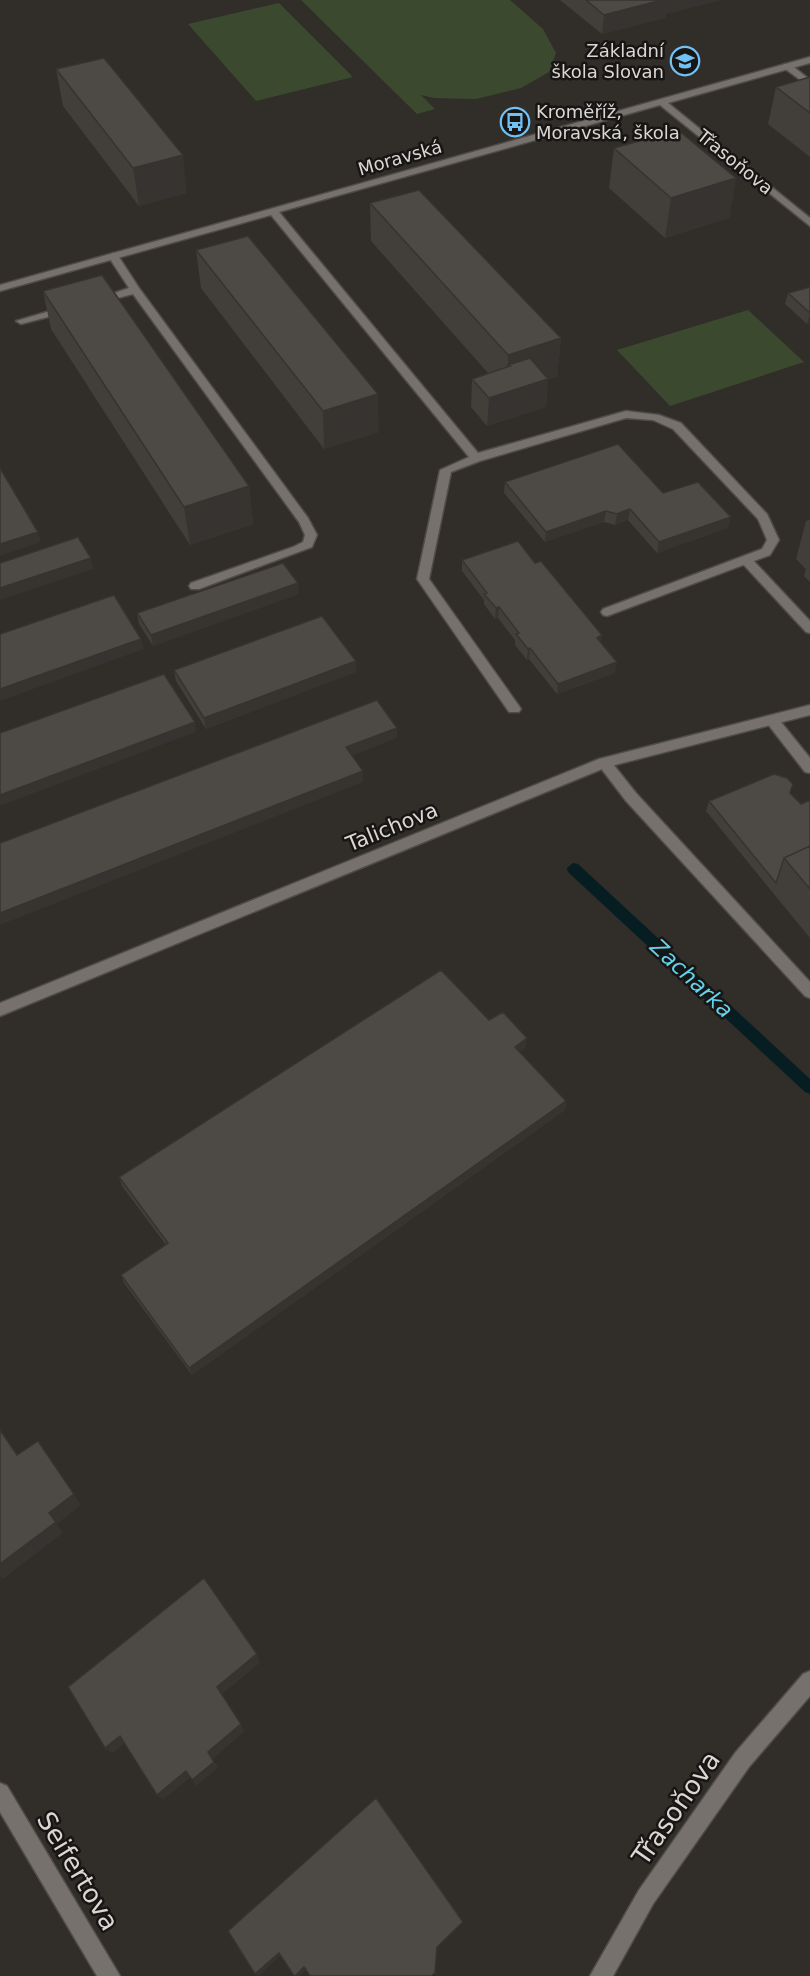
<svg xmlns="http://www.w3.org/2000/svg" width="810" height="1976" viewBox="0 0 810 1976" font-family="'DejaVu Sans',sans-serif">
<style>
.green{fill:#3b4a2f}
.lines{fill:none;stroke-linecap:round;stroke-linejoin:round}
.stream{fill:#061d22;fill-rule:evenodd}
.service-casing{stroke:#4f4b49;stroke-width:3}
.minor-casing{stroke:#4f4b49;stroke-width:3}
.service{fill:#76716d;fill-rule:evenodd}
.minor{fill:#76716d;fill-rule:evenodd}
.wall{fill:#423f3b}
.shaded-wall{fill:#363330}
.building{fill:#4d4945;stroke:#363330;stroke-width:1.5}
.labels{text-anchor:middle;stroke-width:5;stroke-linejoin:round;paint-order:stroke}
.far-poi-label{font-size:18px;fill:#dad7d5;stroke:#181614;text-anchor:end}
.far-street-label{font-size:18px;fill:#dad7d5;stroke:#181614}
.street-label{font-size:21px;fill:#dad7d5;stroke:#181614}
.water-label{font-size:22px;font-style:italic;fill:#62d3ec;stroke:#181614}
.near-street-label{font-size:26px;fill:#dad7d5;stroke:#181614}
</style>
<rect width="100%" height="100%" fill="#312d29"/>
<path class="green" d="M301,0H510L543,29L556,53L549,72L521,88L476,99L434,98L421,95L435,109L417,114Z
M279,3L353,77L256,101L188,24Z
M748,310L804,362L670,406L617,350Z"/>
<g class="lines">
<path class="stream" d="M573,863L578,864L810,1079V1094L805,1092L568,872L567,868Z"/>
<g class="service-casing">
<path id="service" d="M784,64H790L810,80V87L784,68Z
M113,253L117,254L139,288L308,518L317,535L312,547L199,589H191L189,586L191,583L293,547L303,542L305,535L299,522L133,294L99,303L94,300L129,288L108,256Z
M67,306L71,307V311L21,324L16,321Z
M746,556L750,557L810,621V633L806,632L742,563L740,560Z
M772,715L777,717L810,758V773L805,772L767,723L765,720L767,717Z
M604,758L609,759L636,793L810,982V998L805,996L626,801L597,763Z"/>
</g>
<g class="minor-casing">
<path id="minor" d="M810,57V63L668,103L810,218V226L660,105L279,212L478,453L626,411L659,415L681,423L767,514L779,540L770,555L607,616L603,615L601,612L603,609L762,549L767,540L758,519L673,429L653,420L626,418L480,461L451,472L429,579L519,706L521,709L519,712H509L417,579L440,470L469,457L271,215L0,291V285Z
M810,705V715L607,767L0,1016V1003L599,759Z
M810,1671V1696L749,1767L653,1904L613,1976H590L639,1890L735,1753L803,1674Z
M0,1783L7,1786L120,1976H97L0,1812Z"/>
</g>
<use href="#service" class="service"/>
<use href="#minor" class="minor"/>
</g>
<path class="wall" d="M560,0H721L666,14L665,18L602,34Z
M56,69L187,193L139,206L63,106Z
M810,77V157L768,124L776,87Z
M614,148L736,178L729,218L665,238L609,188Z
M370,203L561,338L557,377L548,379L546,407L487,426L471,407L472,379L488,373L371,241Z
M196,250L379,432L324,449L201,288Z
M810,287V323L807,324L785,304L788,293Z
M43,291L249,486L253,524L190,545L51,329Z
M505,482L663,493L728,528L657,553L628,520L615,525L604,522L545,542L504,493Z
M810,520V582L804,576L806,569L796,559L806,521Z
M462,560L601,643L615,673L557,694L529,659L527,660L515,645V640L498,618L495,619L484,604V600L462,571Z
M299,594L153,646L139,624L137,613Z
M174,670L356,672L206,729L176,681Z
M790,793L801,804L810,800V938L706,811L709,801Z
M489,1020L526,1047L519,1052L566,1101L565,1110L192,1375L124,1283L121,1275L166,1245L122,1186L119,1177Z"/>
<path class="shaded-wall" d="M662,0H721L666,14L665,18L602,34L604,15Z
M183,155L187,193L139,206L133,168Z
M736,178L729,218L665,238L671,198Z
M810,313V323L807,324Z
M561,338L557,377L548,379L546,407L487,426L489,398L510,366L508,365V355Z
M378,394L379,432L324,449L323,411Z
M249,486L253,524L190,545L184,507Z
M630,509L628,520L615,525L617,514Z
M606,511L604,522L545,542L546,532Z
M731,517L728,528L657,553L659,542Z
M38,532L41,542L0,556V544Z
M91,558L93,569L0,600V588Z
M298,583L299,594L153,646L151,635Z
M499,607L498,618L495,619L496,608Z
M602,635L601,646L597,638Z
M141,639L144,649L0,701V689Z
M530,648L529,659L527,660L528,649Z
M356,661V672L206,729L204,718Z
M617,662L615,673L557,694L558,684Z
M195,722L196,732L0,806V795Z
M397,728V738L347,758L346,747Z
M363,771V782L0,925V913Z
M527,1038L526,1047L514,1056L515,1047Z
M566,1101L565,1110L192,1375L189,1368Z
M74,1494L81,1505L57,1524L63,1533L3,1579L0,1576V1564L49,1513Z
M257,1654L260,1663L221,1695L217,1687Z
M241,1724L245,1731L213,1759L218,1768L196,1786L192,1780L208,1752Z
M120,1736L126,1742L112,1754L105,1748Z
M186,1771L191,1777L163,1800L157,1795Z
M463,1922L462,1924L437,1949V1947Z
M279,1953L282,1954L259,1976L255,1974Z
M304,1967L307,1969L299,1976H295Z"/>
<path class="building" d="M586,0H662L604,15Z
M104,58L183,155L133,168L56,69Z
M810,77V113L776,87Z
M678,130L736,178L671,198L614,148Z
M419,190L561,338L508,355L370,203Z
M248,236L378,394L323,411L196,250Z
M102,275L249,486L184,507L43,291Z
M810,287V313L788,293Z
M530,358L548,379L489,398L472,379L510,366L508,365Z
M618,444L663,493L698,482L731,517L659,542L630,509L617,514L606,511L546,532L505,482Z
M0,468L38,532L0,544Z
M78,537L91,558L0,588V563Z
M518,541L535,563L541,561L602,635L597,638L617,662L558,684L530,648L528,649L516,634L519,633L499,607L496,608L484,594L487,593L462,560Z
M283,563L298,583L151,635L137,613Z
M114,595L141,639L0,689V634Z
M322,616L356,661L204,718L174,670Z
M164,674L195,722L0,795V733Z
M377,700L397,728L346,747L363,771L0,913V843Z
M774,774L787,778L793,784L790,793L801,804L810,800V846L784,858L776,883L709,801Z
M810,846V889L784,858Z
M441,970L489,1020L503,1012L527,1038L515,1047L566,1101L189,1368L121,1275L168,1243L119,1177Z
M0,1430L17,1455L38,1441L74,1494L49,1513L56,1522L0,1564Z
M204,1578L257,1654L217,1687L241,1724L208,1752L214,1762L192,1780L186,1771L157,1795L120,1736L105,1748L68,1687Z
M376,1798L463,1922L437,1947L435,1973L431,1976H310L304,1967L295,1976H294L279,1953L255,1974L228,1931Z"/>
<defs>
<g id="school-ring" transform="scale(1.5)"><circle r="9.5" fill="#181614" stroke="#72c1f5" stroke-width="1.5"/><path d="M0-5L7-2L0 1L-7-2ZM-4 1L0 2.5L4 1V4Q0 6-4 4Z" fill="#72c1f5"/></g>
<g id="bus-ring" transform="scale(1.5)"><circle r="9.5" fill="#181614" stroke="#72c1f5" stroke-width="1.5"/><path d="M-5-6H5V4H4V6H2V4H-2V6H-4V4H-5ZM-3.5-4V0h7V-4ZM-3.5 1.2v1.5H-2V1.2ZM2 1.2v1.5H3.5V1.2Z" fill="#72c1f5"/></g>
</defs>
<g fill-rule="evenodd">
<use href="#school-ring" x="685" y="61"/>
<use href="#bus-ring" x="515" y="122"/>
</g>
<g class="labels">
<g class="far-poi-label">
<text x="664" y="57">Základní<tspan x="664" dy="21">škola Slovan</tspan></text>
<text x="536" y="118" text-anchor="start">Kroměříž,<tspan x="536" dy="21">Moravská, škola</tspan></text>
</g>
<g class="far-street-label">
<text transform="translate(400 158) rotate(-16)" y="6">Moravská</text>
<text transform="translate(735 162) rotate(39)" y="6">Třasoňova</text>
</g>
<g class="street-label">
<text transform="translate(392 827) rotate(-22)" y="7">Talichova</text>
</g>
<g class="water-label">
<text transform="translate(692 978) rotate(43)" y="8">Zacharka</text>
</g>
<g class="near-street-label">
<text transform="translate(676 1808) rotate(-55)" y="9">Třasoňova</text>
<text transform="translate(78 1871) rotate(59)" y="9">Seifertova</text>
</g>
</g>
</svg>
